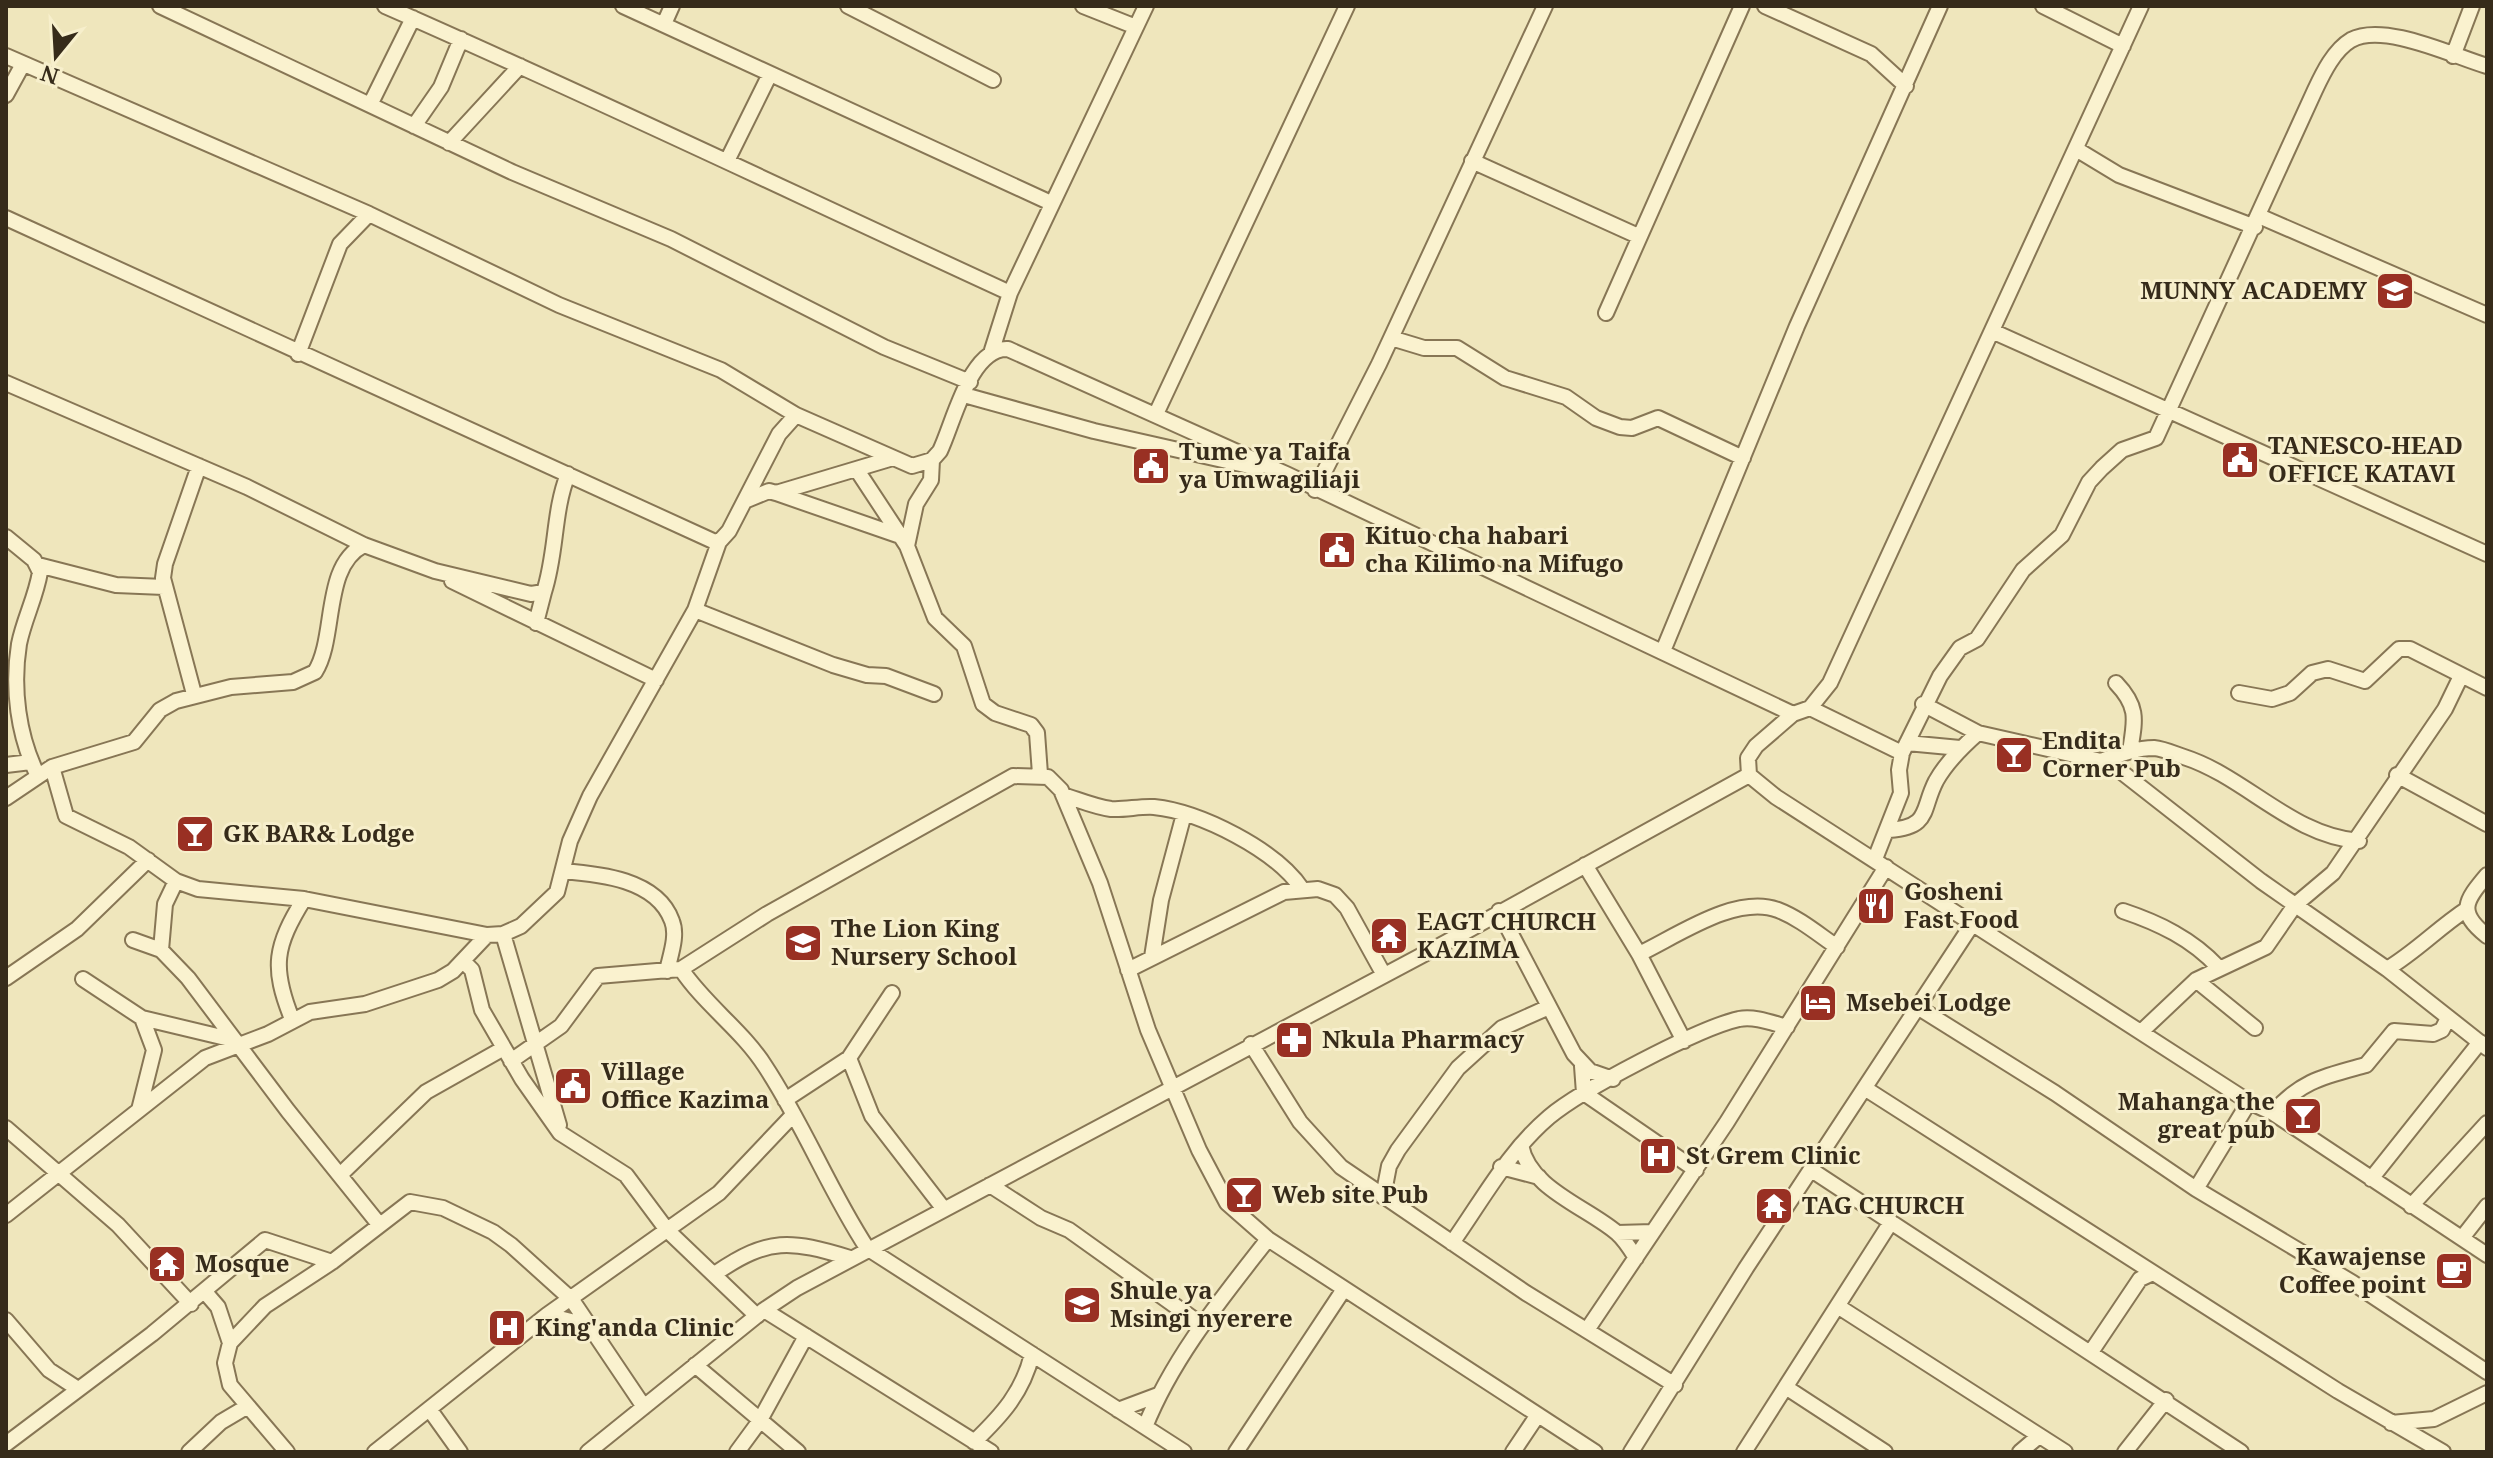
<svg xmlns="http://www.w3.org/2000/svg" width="2493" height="1458" viewBox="0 0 2493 1458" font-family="'Noto Serif',serif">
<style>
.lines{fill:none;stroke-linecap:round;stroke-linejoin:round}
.minor-casing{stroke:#877655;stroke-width:18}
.minor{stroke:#faf2cf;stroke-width:14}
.labels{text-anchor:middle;stroke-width:6;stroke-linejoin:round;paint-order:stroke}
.poi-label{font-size:24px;font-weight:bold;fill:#362b1a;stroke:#f7efcc;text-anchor:start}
</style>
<rect width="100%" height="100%" fill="#efe6bc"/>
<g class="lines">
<g class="minor-casing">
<path id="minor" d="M160,6L512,172L671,239L884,347L970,382
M385,6C595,98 801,197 1010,293
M623,6L1051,203
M848,6L993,80
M1083,6L1136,27
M1765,6L1871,54L1906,86
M2043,6L2123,46
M2141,6L1830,683L1810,708L1793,714L1756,746L1748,758L1749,775L1776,797L2249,1102L2273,1113L2487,1255
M664,24L672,6
M6,56L369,214L559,305L721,370L796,415L912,466L932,460L940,451C954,422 970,347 1008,349L1286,474L1793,714
M2453,56L2472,6
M6,95L23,64
M370,105L413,18
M414,126L441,87L461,39
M449,143L520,66
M2076,149L2119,175L2255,227
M728,159L770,74
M1472,161L1638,236
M2259,216L2487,315
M6,218L713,541L719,542L729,531L779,434L796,415
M1606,313L1742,6
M1992,331L2487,554
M1391,338L1424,348H1457L1505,378L1566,397L1596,418L1620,427L1632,428L1658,418L1743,458
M992,350L1010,293L1146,6
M298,354L340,244L369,214
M6,383L247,487L364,545L435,571L531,594L544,592C557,552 553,512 568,474
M964,395L1094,431L1258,468
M1156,414L1347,6
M857,470L907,546L935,618L964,646L983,704L995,713L1031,725L1037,733L1040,774
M1315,490L1379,364L1545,6
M776,493L900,536
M747,500L769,491L776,493L893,458
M6,537L34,560L40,572C36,597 24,619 19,644C12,688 18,736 38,776
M907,546L916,504L931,480L932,460
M38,565L116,585L164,587
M452,581L656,680
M695,610L833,665L867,675L886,676L934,694
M536,623L544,592
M1663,651L1797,326L1940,6
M2116,683C2139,707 2135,720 2130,751
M2239,693L2272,699L2290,693L2312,673L2328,669L2365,681L2399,649H2410L2487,688
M194,694L163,578L165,564L199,466
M1923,704L1978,733L2101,761L2119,770L2261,881L2387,969L2487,1048
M1810,708L1902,753
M1907,743L1960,748
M2101,761C2118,755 2136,748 2154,748C2164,749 2175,754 2184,757C2246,777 2292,836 2359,841
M6,765L31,762
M52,767L66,816L129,847L176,881L198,889L304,899L487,935L503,934L521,926L557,892L570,841L590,796L695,610L719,542
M2397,775L2487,824
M1063,795C1079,800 1095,807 1111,809C1125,810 1140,806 1154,807C1201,812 1276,850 1302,889
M6,798L52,767L134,742L160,710L176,701L231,687L293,682L315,672C337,637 322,566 364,545
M1889,830C1931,827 1921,810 1936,781C1946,763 1962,747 1978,733
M1875,859L1901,793L1899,770L1902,753L1940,676L1960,648L1977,639L2023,570L2062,535L2089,482L2102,468L2122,450L2156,438L2315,90C2323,73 2334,50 2351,40C2384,22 2453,56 2487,66
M1585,865L1639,954L1684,1041
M563,871C599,874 657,879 672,921C678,936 670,956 667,971
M2487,875C2465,901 2457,912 2487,936
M1499,911L1574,1054L1590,1071L1613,1079
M2123,911C2159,923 2192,939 2218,967
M503,934L559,1125
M133,940L161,950L188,978L288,1111L378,1223
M161,950L165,904L176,881
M1639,954C1677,936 1736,894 1778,910C1799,918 1818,934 1837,947
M1152,957L1161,900L1184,814
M463,961L472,970L482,1010L522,1079L560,1133L626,1175L667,1230L757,1316
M681,969C705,1005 742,1030 765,1066C804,1125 829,1190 867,1248L1184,1452
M2387,969C2417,951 2438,928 2467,909
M1128,970L1284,892L1318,889L1335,895L1347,908L1384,975
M6,978L77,929L148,860
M83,979L142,1018L234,1040
M2196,980L2255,1028
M1919,1008L2055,1093L2196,1189L2353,1283L2487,1372
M292,1019C271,967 275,946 304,899
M2142,1031L2196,980L2266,947L2295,905L2333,873L2445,709L2461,676
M1251,1044L1300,1122L1341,1167L1526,1293L1675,1385
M849,1058L872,1116L943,1208
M511,1061L561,1026L598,976L681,969L767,914L1013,776L1048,777L1061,790L1100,883L1148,1030L1199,1150L1227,1203L1268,1239L1595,1452
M1582,1066L1584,1093L1696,1170
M1866,1089L2338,1391L2443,1452
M785,1100L849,1058L892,993
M139,1110L154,1050L142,1018
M2273,1113C2301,1080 2326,1076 2366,1065L2394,1031L2433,1034L2442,1030L2448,1018
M6,1128L118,1225L191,1304
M1521,1145C1529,1189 1587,1207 1617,1233C1625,1240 1631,1250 1636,1258
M1501,1167L1539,1177
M1813,1171L2241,1452
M340,1175L426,1092L504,1048
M2371,1179L2480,1042
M990,1185L1041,1218L1069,1230L1202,1325
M2196,1189L2249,1102
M1383,1197L1389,1166L1398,1150L1458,1068L1502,1028L1549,1007
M2411,1206L2487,1123
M6,1215L205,1058L268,1034L310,1012L365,1004L438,980L453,971L487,935
M1617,1233L1653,1232
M2462,1238L2487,1206
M1452,1243C1483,1199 1508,1152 1549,1117C1581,1090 1699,1028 1739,1019C1755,1016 1772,1023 1787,1027
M716,1273C769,1237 790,1240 850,1258
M205,1292L218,1307L230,1343
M1839,1307L2065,1452
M764,1310L991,1452
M547,1315L587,1325
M6,1320L49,1370L78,1389
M1587,1330L1727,1122L1886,867
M2091,1352L2140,1279L2153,1273
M695,1365L798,1452
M1787,1388L1885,1452
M430,1410L460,1452
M1118,1410L1158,1395
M2391,1423L2434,1419L2487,1393
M1145,1427C1173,1357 1222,1298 1268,1239
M974,1442C1002,1415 1023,1392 1032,1354
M6,1444L152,1334L265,1240L332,1262
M189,1452L221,1422L248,1406
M287,1452L230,1385L225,1363L230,1343L265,1306L332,1262L410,1202L443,1208L493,1232L511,1245L572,1300L644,1407
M375,1452L547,1315L719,1193L793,1115
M588,1452L764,1310L797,1288L1445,943L1749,775
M737,1452L759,1422L806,1336
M1236,1452L1344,1289
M1513,1452L1537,1416
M1631,1452L1746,1268L1973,923
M1744,1452L1891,1222
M2020,1452L2039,1436
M2125,1452L2166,1400"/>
</g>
<use href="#minor" class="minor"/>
</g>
<defs>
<g id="school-square" transform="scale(2)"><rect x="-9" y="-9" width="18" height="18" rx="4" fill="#993023" stroke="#f7efcc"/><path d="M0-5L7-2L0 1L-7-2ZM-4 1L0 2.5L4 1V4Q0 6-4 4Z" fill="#fff"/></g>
<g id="civic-square" transform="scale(2)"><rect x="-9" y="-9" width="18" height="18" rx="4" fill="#993023" stroke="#f7efcc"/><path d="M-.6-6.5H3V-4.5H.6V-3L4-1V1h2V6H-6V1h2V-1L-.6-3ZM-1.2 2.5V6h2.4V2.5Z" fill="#fff"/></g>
<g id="bar-square" transform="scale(2)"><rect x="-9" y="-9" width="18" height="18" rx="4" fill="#993023" stroke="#f7efcc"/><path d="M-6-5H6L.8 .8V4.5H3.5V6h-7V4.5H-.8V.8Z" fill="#fff"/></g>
<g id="restaurant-square" transform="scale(2)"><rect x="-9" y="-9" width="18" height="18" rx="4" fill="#993023" stroke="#f7efcc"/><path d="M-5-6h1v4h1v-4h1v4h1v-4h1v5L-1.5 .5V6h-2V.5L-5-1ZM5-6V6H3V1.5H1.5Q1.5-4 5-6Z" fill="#fff"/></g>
<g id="temple-square" transform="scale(2)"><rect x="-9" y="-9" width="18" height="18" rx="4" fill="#993023" stroke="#f7efcc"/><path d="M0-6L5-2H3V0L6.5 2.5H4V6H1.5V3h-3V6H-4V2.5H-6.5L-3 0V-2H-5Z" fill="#fff"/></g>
<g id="hotel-square" transform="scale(2)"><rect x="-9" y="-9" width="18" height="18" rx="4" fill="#993023" stroke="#f7efcc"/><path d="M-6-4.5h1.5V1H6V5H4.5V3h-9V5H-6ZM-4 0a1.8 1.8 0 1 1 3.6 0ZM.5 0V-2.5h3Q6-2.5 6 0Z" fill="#fff"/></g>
<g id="pharmacy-square" transform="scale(2)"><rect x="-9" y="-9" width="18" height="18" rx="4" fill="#993023" stroke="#f7efcc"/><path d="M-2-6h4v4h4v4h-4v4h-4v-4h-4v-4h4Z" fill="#fff"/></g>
<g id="hospital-square" transform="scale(2)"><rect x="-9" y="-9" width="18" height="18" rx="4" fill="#993023" stroke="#f7efcc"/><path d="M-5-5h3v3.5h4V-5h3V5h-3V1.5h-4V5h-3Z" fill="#fff"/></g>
<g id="cafe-square" transform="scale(2)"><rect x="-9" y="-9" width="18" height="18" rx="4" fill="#993023" stroke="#f7efcc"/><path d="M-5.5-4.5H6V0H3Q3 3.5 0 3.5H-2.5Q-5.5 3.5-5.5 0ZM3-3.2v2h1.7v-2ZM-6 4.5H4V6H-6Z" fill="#fff"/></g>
</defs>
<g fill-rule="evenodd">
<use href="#school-square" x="2395" y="291"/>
<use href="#civic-square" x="2240" y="460"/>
<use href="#civic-square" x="1151" y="466"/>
<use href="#civic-square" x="1337" y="550"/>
<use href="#bar-square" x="2014" y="755"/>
<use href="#bar-square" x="195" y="834"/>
<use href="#restaurant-square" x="1876" y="906"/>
<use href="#temple-square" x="1389" y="936"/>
<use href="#school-square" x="803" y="943"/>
<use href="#hotel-square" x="1818" y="1003"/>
<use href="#pharmacy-square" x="1294" y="1040"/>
<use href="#civic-square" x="573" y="1086"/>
<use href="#bar-square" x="2303" y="1116"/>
<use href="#hospital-square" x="1658" y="1156"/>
<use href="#bar-square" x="1244" y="1195"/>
<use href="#temple-square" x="1774" y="1206"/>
<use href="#temple-square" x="167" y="1264"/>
<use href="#cafe-square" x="2454" y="1271"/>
<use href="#school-square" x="1082" y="1305"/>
<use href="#hospital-square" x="507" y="1328"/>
</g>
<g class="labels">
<g class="poi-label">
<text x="2367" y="299" text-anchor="end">MUNNY ACADEMY</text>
<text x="2268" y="454">TANESCO-HEAD<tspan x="2268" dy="28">OFFICE KATAVI</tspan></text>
<text x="1179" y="460">Tume ya Taifa<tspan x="1179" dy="28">ya Umwagiliaji</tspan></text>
<text x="1365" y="544">Kituo cha habari<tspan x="1365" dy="28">cha Kilimo na Mifugo</tspan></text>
<text x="2042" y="749">Endita<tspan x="2042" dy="28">Corner Pub</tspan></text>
<text x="223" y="842">GK BAR&amp; Lodge</text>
<text x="1904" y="900">Gosheni<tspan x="1904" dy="28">Fast Food</tspan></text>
<text x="1417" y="930">EAGT CHURCH<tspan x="1417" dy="28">KAZIMA</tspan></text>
<text x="831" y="937">The Lion King<tspan x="831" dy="28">Nursery School</tspan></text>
<text x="1846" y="1011">Msebei Lodge</text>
<text x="1322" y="1048">Nkula Pharmacy</text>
<text x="601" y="1080">Village<tspan x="601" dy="28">Office Kazima</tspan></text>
<text x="2275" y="1110" text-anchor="end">Mahanga the<tspan x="2275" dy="28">great pub</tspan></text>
<text x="1686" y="1164">St Grem Clinic</text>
<text x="1272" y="1203">Web site Pub</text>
<text x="1802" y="1214">TAG CHURCH</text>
<text x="2426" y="1265" text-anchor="end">Kawajense<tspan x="2426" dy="28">Coffee point</tspan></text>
<text x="195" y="1272">Mosque</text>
<text x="1110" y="1299">Shule ya<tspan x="1110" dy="28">Msingi nyerere</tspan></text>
<text x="535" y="1336">King'anda Clinic</text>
</g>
</g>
<rect width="2493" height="1458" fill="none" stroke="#362b1a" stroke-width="16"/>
<g transform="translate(56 56) rotate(198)" stroke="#f7efcc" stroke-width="6" paint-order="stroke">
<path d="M0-6L14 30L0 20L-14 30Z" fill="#362b1a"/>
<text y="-12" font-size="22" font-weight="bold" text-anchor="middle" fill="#362b1a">N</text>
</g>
</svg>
